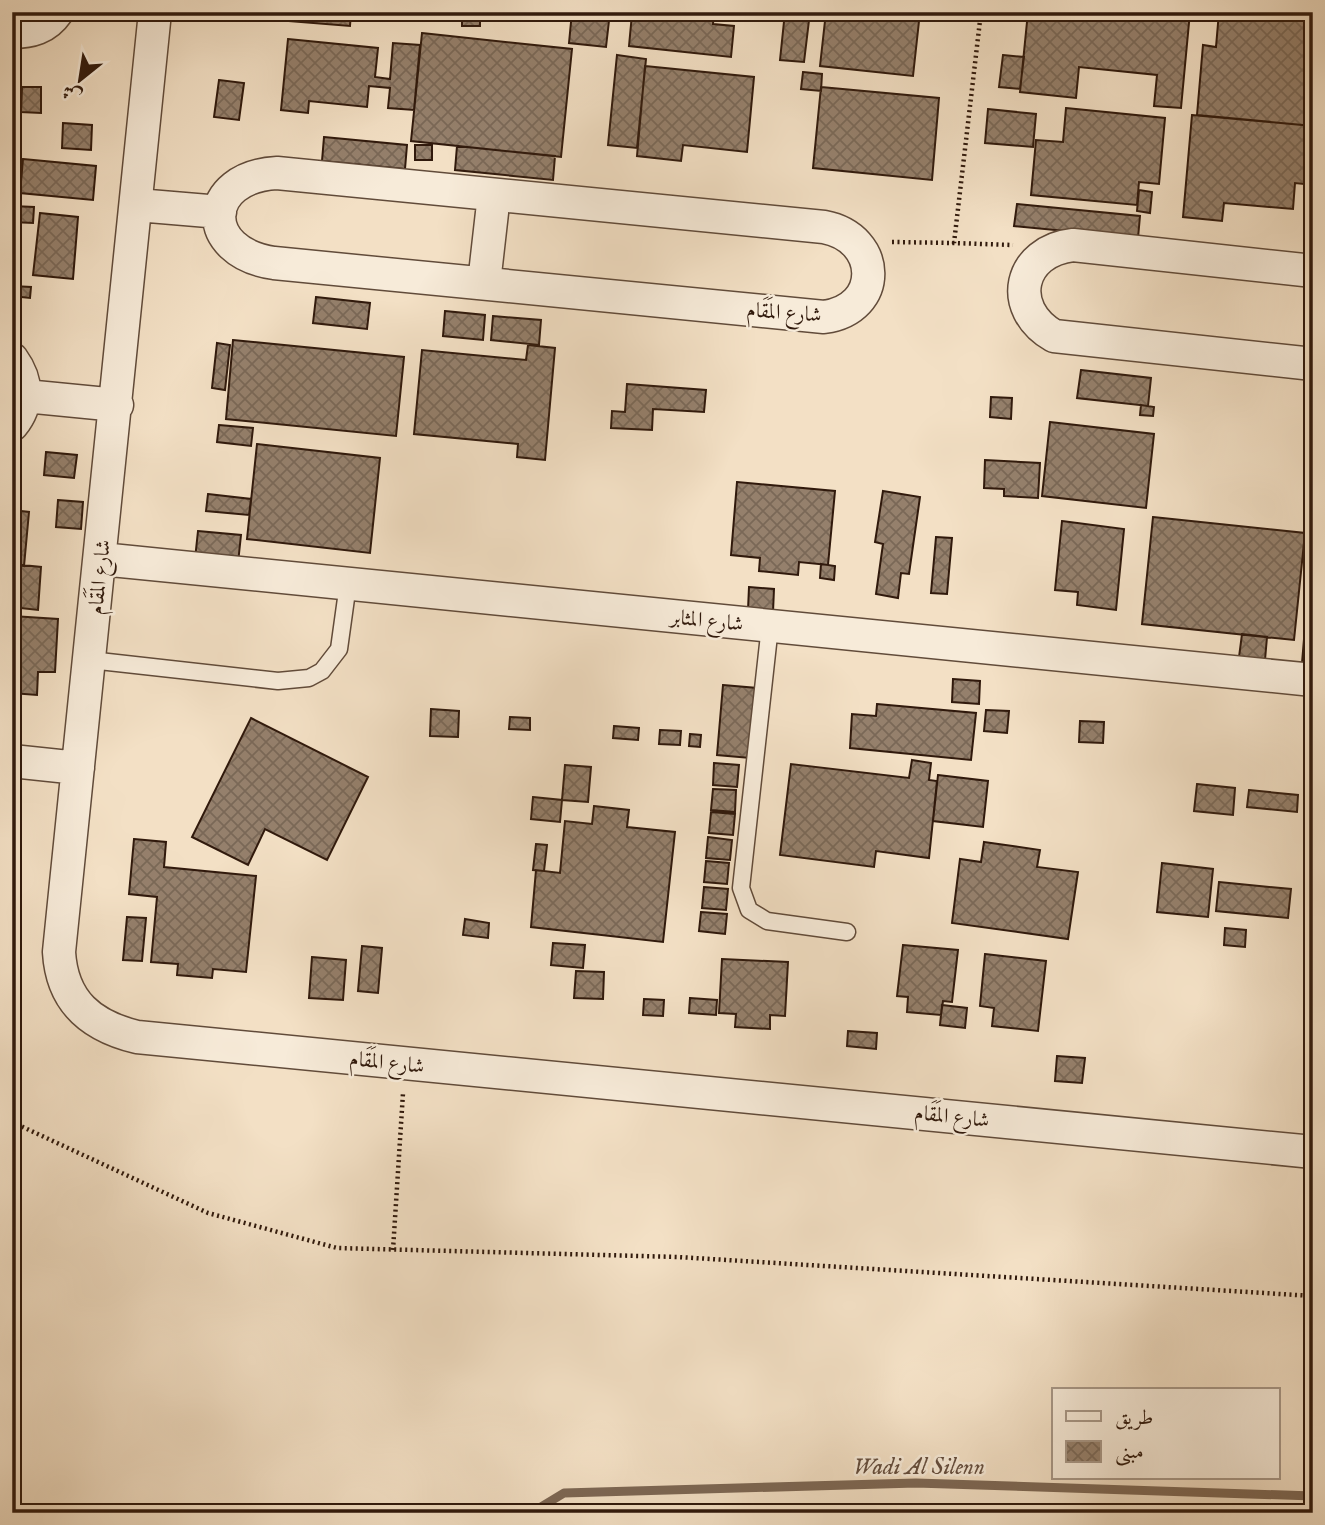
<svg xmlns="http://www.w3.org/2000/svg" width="1325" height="1525" viewBox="0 0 1325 1525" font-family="'IM FELL English',Amiri,serif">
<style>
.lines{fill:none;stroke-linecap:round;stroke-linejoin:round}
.stream{stroke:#7d6855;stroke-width:9}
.building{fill:url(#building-cross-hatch);stroke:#30190c;stroke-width:2}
.service-casing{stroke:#614b3a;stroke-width:19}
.minor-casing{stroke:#614b3a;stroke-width:35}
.path{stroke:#30190c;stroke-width:4.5;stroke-dasharray:2 3.5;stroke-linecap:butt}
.service{stroke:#f7ebd9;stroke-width:16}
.minor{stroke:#f7ebd9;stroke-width:32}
.labels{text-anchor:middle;stroke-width:5;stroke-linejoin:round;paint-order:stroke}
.street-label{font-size:21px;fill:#30190c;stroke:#f7ebd9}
.water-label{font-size:23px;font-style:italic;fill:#644d3d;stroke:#f7ebd9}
</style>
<defs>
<pattern id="building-cross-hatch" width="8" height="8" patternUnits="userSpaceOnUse" patternTransform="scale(1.75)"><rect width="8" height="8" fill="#95806c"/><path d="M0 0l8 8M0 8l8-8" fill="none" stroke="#7a6857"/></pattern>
</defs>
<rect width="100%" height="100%" fill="#f3e0c5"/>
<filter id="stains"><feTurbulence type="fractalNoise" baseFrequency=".00286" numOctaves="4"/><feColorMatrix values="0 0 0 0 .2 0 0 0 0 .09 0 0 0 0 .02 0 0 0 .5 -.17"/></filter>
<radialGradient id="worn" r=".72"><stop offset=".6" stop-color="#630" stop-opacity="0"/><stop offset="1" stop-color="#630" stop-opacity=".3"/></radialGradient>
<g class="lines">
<path class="stream" d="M531,1513L564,1493L916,1483L1313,1496"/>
</g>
<path class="building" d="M250,12H351L350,26L250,18Z
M355,12H423V18Z
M462,12H480V26H462Z
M518,12H563V20L517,16Z
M572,12H610L606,47L569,43Z
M661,12H714L713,24L734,26L731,57L629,46L632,14L661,16Z
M785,12H810L804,62L780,60Z
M826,12H920L913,76L820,66Z
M1028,12H1089L1169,20L1170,12H1190L1181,108L1154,106L1157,75L1079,67L1076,98L1020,92Z
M1219,12H1313V126L1197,115L1203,45L1216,47Z
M422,33L572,49L561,157L411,141Z
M288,39L378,48L375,77L390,79L393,43L420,45L414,110L388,108L390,88L369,86L367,107L309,101L308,113L281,110Z
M617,55L646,59L637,148L608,145Z
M1003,55L1024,57L1020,89L999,87Z
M645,66L754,77L747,152L683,145L681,161L637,156Z
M803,72L822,74L821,91L801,89Z
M219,80L244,83L239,120L214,117Z
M22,87H41V113L21,112Z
M821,87L939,98L932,180L813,168Z
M1066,108L1165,118L1159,184L1139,182L1137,205L1031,195L1036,140L1063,142Z
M988,109L1036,114L1033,147L985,143Z
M1192,115L1313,126V185L1295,183L1293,209L1224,203L1222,221L1183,217Z
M63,123L92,125L91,150L62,148Z
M324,137L407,145L405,169L322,161Z
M415,145H432V160H415Z
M457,146L555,156L553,180L455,170Z
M23,159L96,166L93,200L20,193Z
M1139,190L1152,192L1150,213L1137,211Z
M1017,204L1140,216L1138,238L1014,226Z
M12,206L34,207L33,223L12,222Z
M40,213L78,217L73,279L33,275Z
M12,286L31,287L30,298L12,296Z
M316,297L370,303L367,329L313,323Z
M445,311L485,315L483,340L443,336Z
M493,316L541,320L539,345L491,340Z
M233,340L404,357L396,436L226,419Z
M217,343L230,345L225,390L212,388Z
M528,345L555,348L545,460L517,457L518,444L414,434L422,350L526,360Z
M1081,370L1151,378L1148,406L1077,398Z
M627,384L706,390L704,412L653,409L652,430L611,428L612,411L625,412Z
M991,397L1012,398L1011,419L990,417Z
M1141,405L1154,407L1153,416L1140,415Z
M1050,422L1154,434L1146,508L1042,496Z
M219,425L253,428L251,446L217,442Z
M257,444L380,458L370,553L247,539Z
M46,452L77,455L74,478L44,475Z
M985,460L1040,463L1038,498L1004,496V489L984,488Z
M737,482L835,491L828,565L799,562L798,575L759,571L760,558L731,555Z
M883,491L920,497L909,574L901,573L898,598L876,594L883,544L875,542Z
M208,494L251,499L249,515L206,511Z
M58,500L83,502L81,529L56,527Z
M12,510L29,512L24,566L12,564Z
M1153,517L1305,533L1294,640L1142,624Z
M1062,521L1124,529L1116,610L1077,605L1078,592L1055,590Z
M198,531L241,535L238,563L195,559Z
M936,537L952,538L947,594L931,593Z
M12,564L41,567L38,610L12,607Z
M821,564L835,566L834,580L820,578Z
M1313,568V640L1305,639Z
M749,587L774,589L773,612L748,610Z
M12,616L58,619L55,672H38L37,695L12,693Z
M1242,634L1267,637L1265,660L1239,657Z
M1304,639L1313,640V664L1302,663Z
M953,679L980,681L979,704L952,702Z
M723,685L757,688L750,758L717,755Z
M877,704L976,713L971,760L850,748L852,714L876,716Z
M431,709L459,711L458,737L430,736Z
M986,710L1009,711L1007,733L984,731Z
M510,717L530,718V730L509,729Z
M251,718L368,777L327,860L265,829L248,865L192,837Z
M1080,721L1104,722L1103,743L1079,742Z
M614,726L639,728L638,740L613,738Z
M660,730L681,731L680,745L659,744Z
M690,734L701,735L700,747L689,746Z
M912,760L931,763L929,780L937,781L929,858L876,851L874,867L780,855L791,764L909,778Z
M714,763L739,765L737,787L713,785Z
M565,765L591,767L588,802L562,800Z
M938,775L988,781L983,827L933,821Z
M1197,784L1235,788L1233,815L1194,811Z
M713,789L736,790L735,812L711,810Z
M1249,790L1298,795L1297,812L1247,807Z
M533,797L562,800L560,822L531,819Z
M594,806L629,810L627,827L675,832L663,942L531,927L536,870L560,873L565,821L592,824Z
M711,812L735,814L733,835L709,833Z
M708,837L732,840L730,860L706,858Z
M134,839L166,842L164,867L256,876L246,972L213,969L212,978L177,975L178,964L151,962L157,897L129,894Z
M984,842L1040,850L1037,867L1078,872L1068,939L952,923L960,859L981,862Z
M536,844L547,845L544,871L533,870Z
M706,861L729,863L727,884L704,882Z
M1162,863L1213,869L1208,917L1157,912Z
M1219,882L1291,889L1288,918L1216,911Z
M704,887L728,889L726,910L702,908Z
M701,912L727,914L725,934L699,931Z
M127,917L146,918L142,961L123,960Z
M465,919L489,923L488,938L463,935Z
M1225,928L1246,930L1245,947L1224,945Z
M553,943L585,945L583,968L551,965Z
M903,945L958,950L952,1002L943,1001L941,1015L907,1012L908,997L897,996Z
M362,946L382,948L378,993L358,991Z
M985,954L1046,961L1038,1031L992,1026L994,1008L980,1006Z
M312,957L346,960L343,1000L309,998Z
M722,959L788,962L785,1016L770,1015V1029L735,1027L736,1014L719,1013Z
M576,971L604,972L603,999L574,998Z
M690,998L717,1000L716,1015L689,1013Z
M644,999L664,1000L663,1016L643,1015Z
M942,1005L967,1008L965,1028L940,1025Z
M848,1031L877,1033L876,1049L847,1046Z
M1057,1056L1085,1058L1082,1083L1055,1081Z"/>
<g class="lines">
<g class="service-casing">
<path id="service" d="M770,626L741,888L749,910L767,921L847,932
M90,660L278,681L309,678L322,671L339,649L348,584"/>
</g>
<g class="minor-casing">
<path id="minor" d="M155,12L59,952C62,1002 91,1026 137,1037L1313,1152
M12,32C31,32 46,28 57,12
M277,173L824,227C882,238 884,309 824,317L274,263C199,252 202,177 277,173Z
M137,205L220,212
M1313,271L1073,245C1019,251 1006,308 1054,336L1313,364
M484,283L494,195
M12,359C28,381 29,404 12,425
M25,396L117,405
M101,559L1313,680
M12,761L78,768"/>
</g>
<path class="path" d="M981,12L954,243L1013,245
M892,242L954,243
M12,1122L208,1213L337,1248L678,1257L1313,1296
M393,1250L403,1093"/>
<use href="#service" class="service"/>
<use href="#minor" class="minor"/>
</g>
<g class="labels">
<g class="street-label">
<text transform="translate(784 312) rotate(4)" y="7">شارع المَقَام</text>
<text transform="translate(99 577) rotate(-84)" y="7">شارع المَقَام</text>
<text transform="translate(707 620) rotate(6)" y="7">شارع المثابر</text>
<text transform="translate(387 1062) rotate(6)" y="7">شارع المَقَام</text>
<text transform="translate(952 1116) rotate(6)" y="7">شارع المَقَام</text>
</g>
<g class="water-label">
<text x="919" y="1474">Wadi Al Silenn</text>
</g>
</g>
<rect width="1325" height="1525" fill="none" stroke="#f3e0c5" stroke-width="42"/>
<rect x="14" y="14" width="1297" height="1497" fill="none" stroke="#30190c" stroke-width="3.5"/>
<rect x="21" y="21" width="1283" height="1483" fill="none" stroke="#30190c" stroke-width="2"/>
<rect x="1052" y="1388" width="228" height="91" fill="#f7ebd9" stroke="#a79787" stroke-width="2"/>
<rect x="1066" y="1411" width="35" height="10" fill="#f7ebd9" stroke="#a79787" stroke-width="2"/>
<text x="1115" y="1424" font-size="21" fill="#30190c">طريق</text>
<rect x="1066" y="1441" width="35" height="21" fill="url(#building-cross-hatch)" stroke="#a79787" stroke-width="2"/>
<text x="1115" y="1458" font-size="21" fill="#30190c">مبنى</text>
<g transform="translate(80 80) rotate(210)" stroke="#f7ebd9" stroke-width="5" paint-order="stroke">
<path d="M0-5L12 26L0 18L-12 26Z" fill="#30190c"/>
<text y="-10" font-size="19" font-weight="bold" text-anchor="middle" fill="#30190c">ش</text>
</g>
<rect width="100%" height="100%" filter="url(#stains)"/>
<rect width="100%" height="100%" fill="url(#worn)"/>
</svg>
